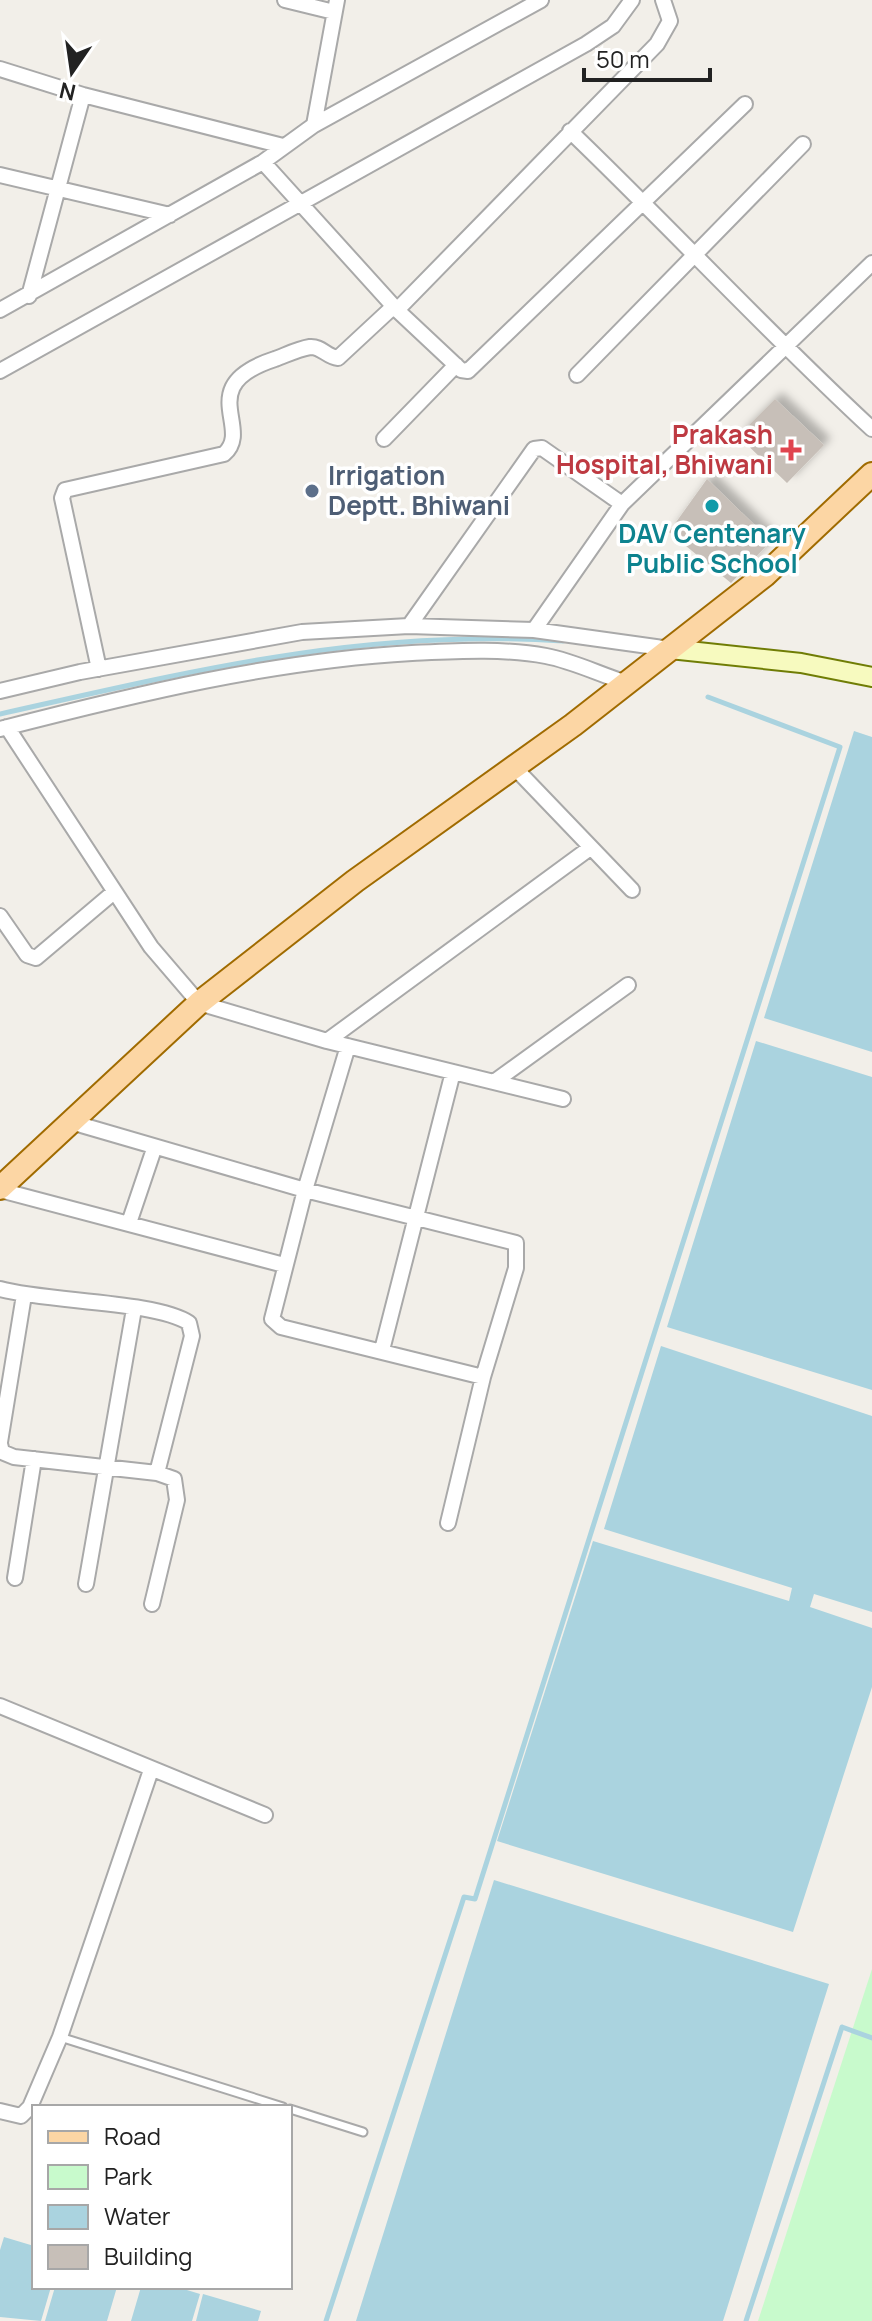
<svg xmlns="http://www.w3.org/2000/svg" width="872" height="2321" viewBox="0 0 872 2321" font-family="Manrope,sans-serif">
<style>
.park{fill:#c8facc}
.water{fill:#aad3df}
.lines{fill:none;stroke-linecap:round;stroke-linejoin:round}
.stream{stroke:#aad3df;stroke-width:5}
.building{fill:#c7bfb8;filter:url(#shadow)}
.lane-casing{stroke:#a9a9a9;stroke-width:11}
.street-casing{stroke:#a9a9a9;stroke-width:18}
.secondary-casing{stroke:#707d05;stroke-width:22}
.primary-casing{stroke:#a06b00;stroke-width:26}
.lane{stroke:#fff;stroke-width:7}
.street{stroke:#fff;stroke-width:14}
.secondary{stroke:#f7fabf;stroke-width:18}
.primary{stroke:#fcd6a4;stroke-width:22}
.health-dot{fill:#e0444e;stroke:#fff;stroke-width:3}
.service-dot{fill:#5c6f8a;stroke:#fff;stroke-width:3}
.culture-dot{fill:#0f9aa8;stroke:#fff;stroke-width:3}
.labels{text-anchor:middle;stroke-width:7;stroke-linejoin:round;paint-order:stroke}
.health-label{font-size:26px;font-weight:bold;fill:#be3a42;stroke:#fff;text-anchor:end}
.service-label{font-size:26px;font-weight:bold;fill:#4e5e75;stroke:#fff;text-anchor:start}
.culture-label{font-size:26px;font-weight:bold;fill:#0d838f;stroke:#fff}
</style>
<defs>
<filter id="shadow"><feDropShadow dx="7" dy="-7" stdDeviation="4" flood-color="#0004"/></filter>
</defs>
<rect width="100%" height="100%" fill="#f2efe9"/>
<path class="park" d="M872,1969V2321H758Z"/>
<path class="water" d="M854,731L872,737V1052L764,1018Z
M756,1041L872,1077V1390L667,1327Z
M661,1346L872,1416V1612L814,1594L810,1607L872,1628V1687L793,1932L497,1841L593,1541L789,1601L792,1588L604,1529Z
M494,1880L829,1984L723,2321H356Z
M4,2237L34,2246V2287H51L41,2321L0,2317V2250Z
M55,2287H117L107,2321H45Z
M141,2287H177L200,2294L192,2321H131Z
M203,2294L261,2311L258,2321H196Z"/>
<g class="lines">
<path class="stream" d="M0,714C192,671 364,628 563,641
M326,2321L464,1897L475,1899L840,747L708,697
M746,2321L842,2027L872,2038"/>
</g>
<path class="building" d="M775,399L824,445L787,483L738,436Z
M707,479L771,541L731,583L669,532Z"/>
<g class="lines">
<g class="lane-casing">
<path id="lane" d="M60,2037L283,2107
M290,2109L363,2132"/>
</g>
<g class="street-casing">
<path id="street" d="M285,0L334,12
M0,69L83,95L283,146
M314,125L337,0
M570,131C672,229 768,333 872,429
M263,162L397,310L461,370L468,371L745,104
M0,175L170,215
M29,296L83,95
M0,310L263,162L314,125L541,0
M397,310L657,44L670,21L663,0
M0,371L586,44L613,26L632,0
M577,375L803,144
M384,439L456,365
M622,504L872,263
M409,626L534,449L542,448L622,504L534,630
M99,669L62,498L65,490L224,454C254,428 192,386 275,359C286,355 298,349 310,347C321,346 327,357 338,358L394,306
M0,691L80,672L302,632L409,626L534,630L670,649
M7,727L151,947L199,1003L327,1041L563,1099
M0,729C136,694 272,661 412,653C456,651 503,648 546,656C573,661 601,675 627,683
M514,767L632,890
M0,916L27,955L36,958L114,892
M327,1041L590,848
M348,1046L305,1190L272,1319L281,1327L483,1377
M494,1082L628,985
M71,1122L305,1190L516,1243V1268L483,1377L448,1523
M0,1190L284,1265
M129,1223L154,1149
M0,1289C46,1302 156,1301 189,1323L192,1336L157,1473
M382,1350L453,1072
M0,1442L24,1295
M0,1444L2,1452L14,1457L157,1473L174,1479L177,1500L152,1604
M15,1578L34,1459
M86,1584L134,1309
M0,1706L265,1815
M0,2111L21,2116L30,2107L60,2037L151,1770"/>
</g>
<g class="secondary-casing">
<path id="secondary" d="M670,649L801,663L872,677"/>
</g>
<g class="primary-casing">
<path id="primary" d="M0,1188L199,1003L355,881L573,725L765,575L872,474"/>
</g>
<use href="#lane" class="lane"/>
<use href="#street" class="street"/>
<use href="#secondary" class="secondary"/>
<use href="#primary" class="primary"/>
</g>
<path class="health-dot" d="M787 438h8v8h8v8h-8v8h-8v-8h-8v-8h8z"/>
<circle class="service-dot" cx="312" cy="491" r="8"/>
<circle class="culture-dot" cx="712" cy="506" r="8"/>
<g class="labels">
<g class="health-label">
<text x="773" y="444">Prakash<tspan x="773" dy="30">Hospital, Bhiwani</tspan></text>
</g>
<g class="service-label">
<text x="328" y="485">Irrigation<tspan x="328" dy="30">Deptt. Bhiwani</tspan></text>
</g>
<g class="culture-label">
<text x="712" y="543">DAV Centenary<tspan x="712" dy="30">Public School</tspan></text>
</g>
</g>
<rect x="32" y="2105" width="260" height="184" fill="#ffffff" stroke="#a7a7a7" stroke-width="2"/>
<rect x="48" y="2131" width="40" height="12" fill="#fcd6a4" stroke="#a7a7a7" stroke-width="2"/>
<text x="104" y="2145" font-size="24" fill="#222222">Road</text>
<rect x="48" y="2165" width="40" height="24" fill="#c8facc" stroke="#a7a7a7" stroke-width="2"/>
<text x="104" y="2185" font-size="24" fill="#222222">Park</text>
<rect x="48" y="2205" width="40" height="24" fill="#aad3df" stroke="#a7a7a7" stroke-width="2"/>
<text x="104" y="2225" font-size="24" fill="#222222">Water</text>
<rect x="48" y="2245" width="40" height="24" fill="#c7bfb8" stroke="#a7a7a7" stroke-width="2"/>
<text x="104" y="2265" font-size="24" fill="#222222">Building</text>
<g transform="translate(72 72) rotate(193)" stroke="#ffffff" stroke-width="6" paint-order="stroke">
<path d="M0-6L14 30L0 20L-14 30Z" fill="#222222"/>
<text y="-12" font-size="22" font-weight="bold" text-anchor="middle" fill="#222222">N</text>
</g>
<path d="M584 68v12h126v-12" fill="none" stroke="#222222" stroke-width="4"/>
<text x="596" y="68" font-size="24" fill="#222222" stroke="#ffffff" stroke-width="6" paint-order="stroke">50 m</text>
</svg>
